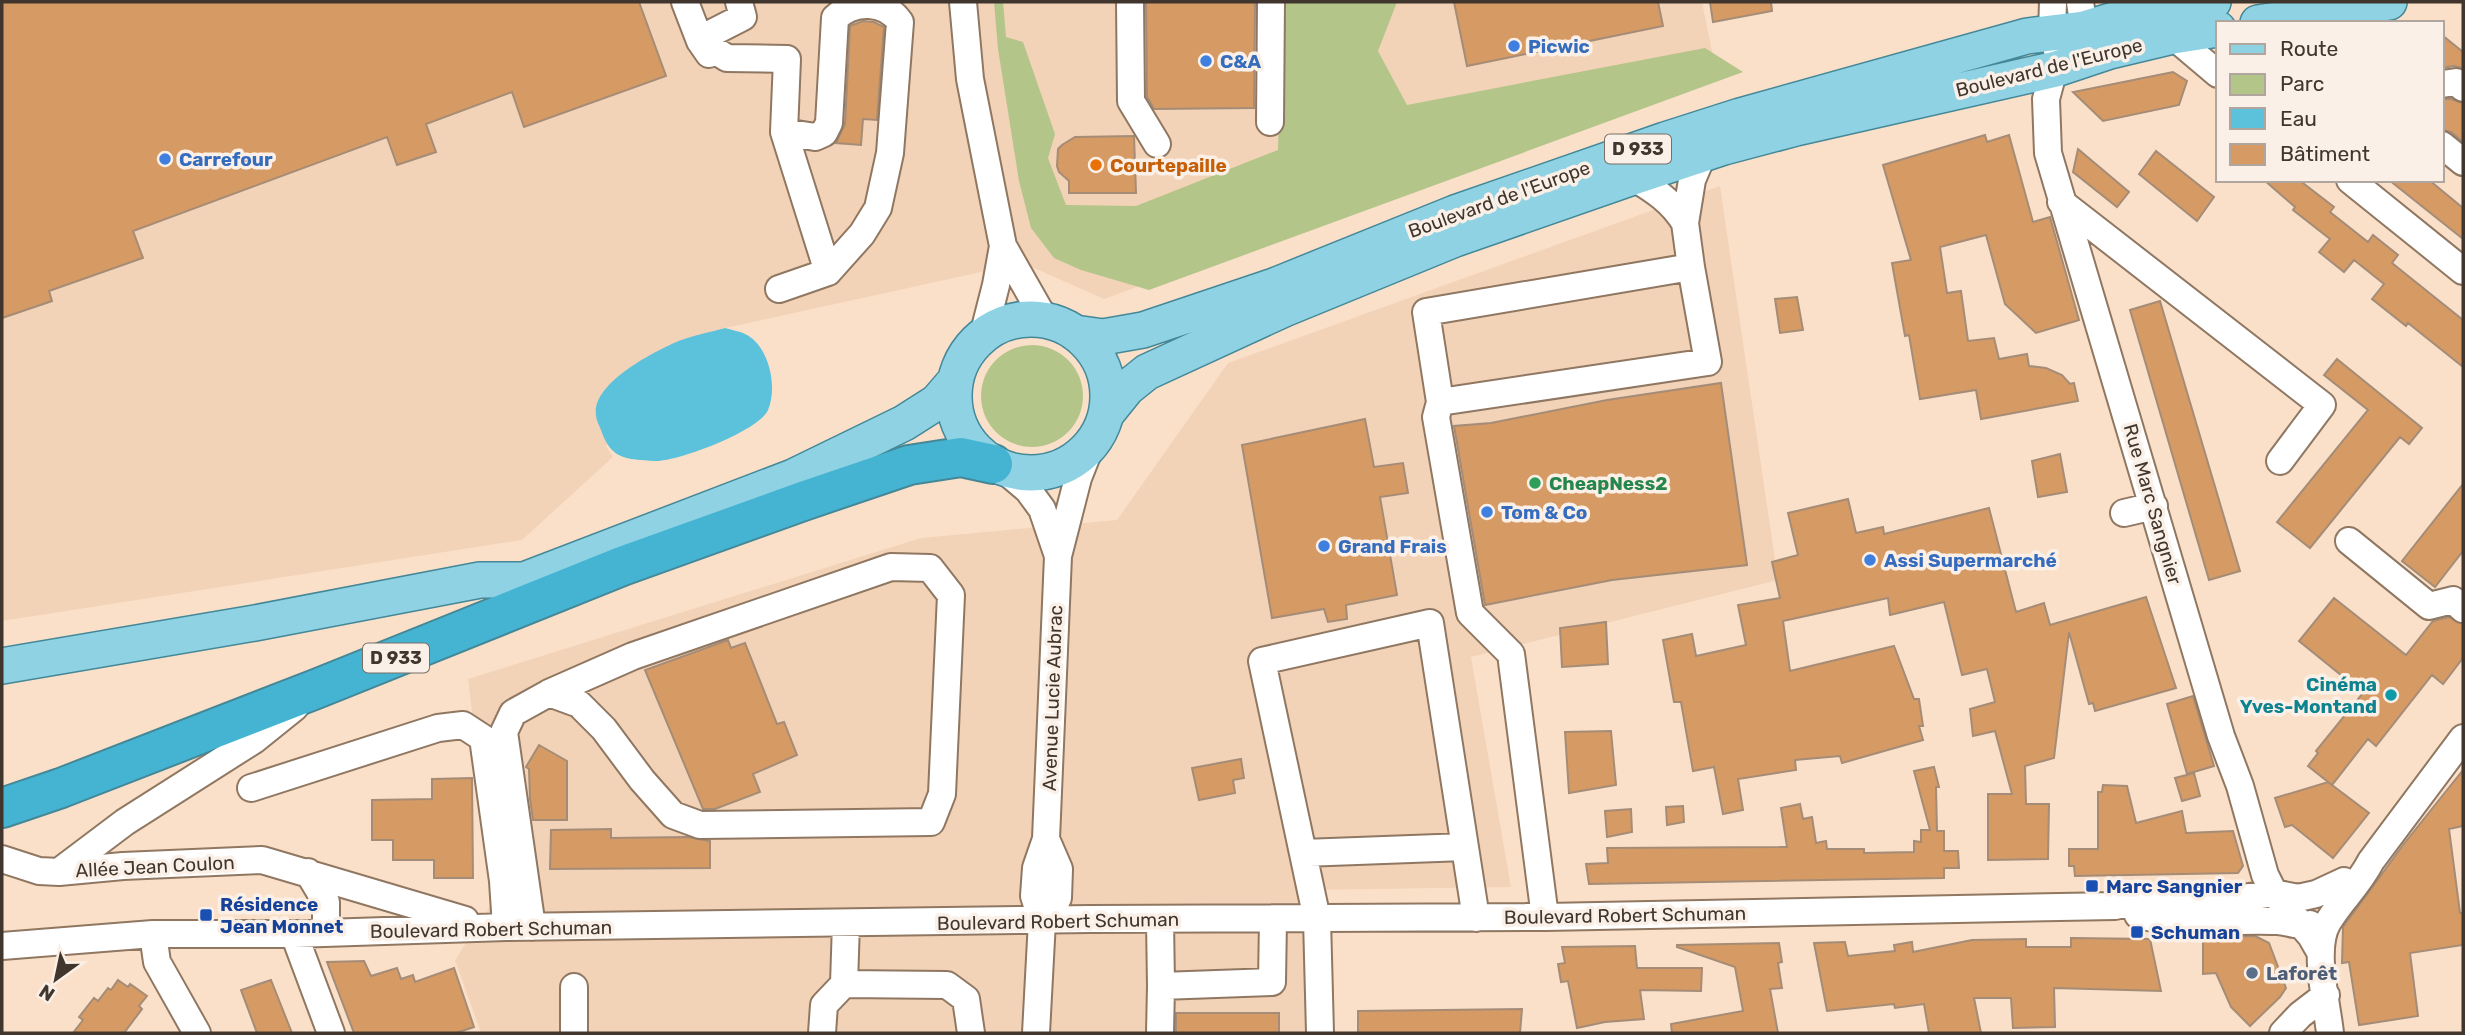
<svg xmlns="http://www.w3.org/2000/svg" width="2465" height="1035" viewBox="0 0 2465 1035" font-family="Rubik,sans-serif">
<style>
.built{fill:#f3d3b7}
.green{fill:#b4c589}
.water{fill:#5cc1da}
.building{fill:#d69a65;stroke:#a58c77;stroke-width:2}
.lines{fill:none;stroke-linecap:round;stroke-linejoin:round}
.minor-casing{stroke:#8f7762;stroke-width:30}
.major-casing{stroke:#448898;stroke-width:38}
.highway-casing{stroke:#448898;stroke-width:42}
.minor{stroke:#fff;stroke-width:26}
.major{stroke:#8fd2e4;stroke-width:35}
.highway{stroke:#45b4d2;stroke-width:38}
.shop-dot{fill:#3f7fe0;stroke:#fbf0e7;stroke-width:2.5}
.food-dot{fill:#e8710a;stroke:#fbf0e7;stroke-width:2.5}
.leisure-dot{fill:#2e9e5b;stroke:#fbf0e7;stroke-width:2.5}
.culture-dot{fill:#0f9aa8;stroke:#fbf0e7;stroke-width:2.5}
.transit-dot{fill:#1a4fb4;stroke:#fbf0e7;stroke-width:2.5}
.service-dot{fill:#5c6f8a;stroke:#fbf0e7;stroke-width:2.5}
.labels{text-anchor:middle;stroke-width:7;stroke-linejoin:round;paint-order:stroke}
.shield{fill:#fbf0e7;stroke:#796e65;stroke-width:2}
.shield-label{font-size:18px;font-weight:bold;fill:#41362d}
.shop-label{font-size:19px;font-weight:bold;fill:#366cbe;stroke:#fbf0e7;text-anchor:start}
.street-label{font-size:19px;fill:#41362d;stroke:#fbf0e7}
.food-label{font-size:19px;font-weight:bold;fill:#c56008;stroke:#fbf0e7;text-anchor:start}
.leisure-label{font-size:19px;font-weight:bold;fill:#27864d;stroke:#fbf0e7;text-anchor:start}
.culture-label{font-size:19px;font-weight:bold;fill:#0d838f;stroke:#fbf0e7;text-anchor:end}
.transit-label{font-size:19px;font-weight:bold;fill:#164399;stroke:#fbf0e7;text-anchor:start}
.service-label{font-size:19px;font-weight:bold;fill:#4e5e75;stroke:#fbf0e7;text-anchor:start}
</style>
<rect width="100%" height="100%" fill="#fbe0c9"/>
<path class="built" d="M2,2H1702L1717,76L1104,299L1023,263L725,328L676,342L606,446L613,457L522,540L2,621Z
M1720,186L1778,580L1471,657L1511,887L1306,890L1305,1033H481L455,960L495,899L468,679L921,538L1117,520L1228,363Z"/>
<path class="green" d="M994,2H1003L1006,37L1023,42L1055,134L1048,158L1066,205L1136,206L1278,150L1282,2H1397L1378,51L1407,105L1705,48L1743,72L1149,290L1081,270L1054,258L1031,228L1019,181L998,49Z
M981 396a51 51 0 1 1 102 0a51 51 0 1 1-102 0Z"/>
<path class="water" d="M725,328C731,330 739,331 745,334C769,345 778,387 768,410C759,431 677,462 655,461C626,459 611,460 601,430C599,425 596,420 596,415C592,384 650,354 674,343C689,336 708,333 725,328Z"/>
<path class="building" d="M2,2H639L666,76L524,127L512,92L426,124L436,152L397,165L387,137L133,231L143,258L49,291L52,301L2,318Z
M1146,2H1255L1254,108L1154,109L1147,97Z
M1454,2H1658L1663,26L1467,66Z
M1710,2H1771L1772,11L1713,22Z
M863,21L874,22L884,27L877,120L863,119L861,145L836,143L845,124L850,26Z
M2442,35L2463,52V68L2454,66L2442,68Z
M2173,72L2187,81L2179,105L2103,121L2073,92Z
M2442,99H2451L2463,103V142L2451,132L2442,130Z
M1985,135L1987,142L2009,135L2033,222L2050,217L2079,320L2036,333L2005,304L1986,235L1940,247L1947,293L1961,291L1968,341L1994,338L1999,359L2027,354L2029,366L2046,368L2062,375L2070,384L2074,383L2078,401L1981,419L1976,390L1920,399L1909,335L1905,336L1892,263L1911,260L1883,165Z
M1134,136L1136,193H1069V181L1059,172L1057,166L1058,149L1062,145L1075,137Z
M2078,149L2129,192L2117,207L2073,172Z
M2156,151L2214,197L2197,221L2139,174Z
M2264,180H2299L2334,207L2330,212L2368,242L2373,235L2398,255L2392,263L2463,320V367L2408,323L2406,326L2372,299L2384,284L2354,260L2344,272L2319,252L2330,239L2293,210L2295,207Z
M2389,180H2429L2463,208V239Z
M1797,297L1803,330L1780,333L1775,299Z
M2160,301L2240,571L2209,580L2130,310Z
M2337,359L2422,428L2409,444L2400,437L2310,548L2277,522L2368,410L2324,375Z
M1721,383L1747,565L1612,580L1485,605L1454,426L1491,423L1607,400Z
M1365,419L1374,467L1403,463L1408,493L1380,497L1397,595L1346,605L1347,619L1328,622L1324,609L1272,618L1242,445Z
M2060,454L2067,492L2038,497L2032,461Z
M2463,484V551L2435,587L2402,561Z
M1848,499L1856,533L1883,527L1884,534L1989,508L2016,612L2044,603L2050,625L2146,597L2176,688L2095,711L2093,703L2089,704L2069,632L2054,758L2025,766L2026,804H2049L2048,859L1988,860V794H2012L1995,731L1973,736L1970,709L1995,702L1987,669L1962,675L1944,602L1890,615L1888,598L1783,621L1790,671L1894,646L1914,699H1919L1923,726H1919L1923,740L1842,763L1840,756L1795,760L1796,770L1738,779L1743,810L1723,814L1714,767L1693,771L1681,702H1674L1663,640L1692,634L1696,656L1746,645L1738,605L1780,598L1772,562L1798,555L1788,513Z
M2334,598L2406,655L2433,621L2449,617L2463,624V658L2443,684L2432,675L2376,746L2368,739L2332,785L2308,766L2318,753L2316,751L2363,693L2299,641Z
M1606,622L1608,664L1562,667L1560,628Z
M728,640L731,648L745,643L777,724L784,722L797,755L753,774L760,792L715,809H703L645,670Z
M2193,696L2214,766L2187,774L2167,704Z
M1611,731L1616,785L1569,793L1565,732Z
M539,745L567,761V820H533L530,799L529,769L526,767Z
M1241,759L1244,778L1233,780L1235,793L1199,800L1192,768Z
M1934,767L1939,787H1936L1937,831H1944V851H1958L1959,868H1944V878L1589,884L1586,864L1608,863L1607,848L1787,847L1781,808L1800,804L1803,819L1812,817L1816,843L1826,841L1827,849H1864V853L1914,852V841L1921,842V830H1930L1914,771Z
M2463,770V826L2449,829L2460,913H2463V945L2410,953L2418,1016L2359,1025L2349,962L2342,963L2343,927L2403,845Z
M2194,773L2200,796L2182,801L2175,778Z
M472,778L473,878H434V860H393V840H372V800L432,799V779Z
M2328,782L2369,813L2333,858L2292,825L2285,827L2275,798Z
M2103,785L2127,786L2136,823L2182,811L2186,833L2233,831L2243,866L2238,873L2075,876L2074,866H2069V849H2098V792H2102Z
M1683,806L1684,822L1667,825L1666,807Z
M1631,809L1632,832L1607,837L1605,811Z
M611,829V838L687,837L710,841V868L550,869L551,830Z
M2255,936L2269,943L2286,988L2280,997L2250,1026L2231,1007L2216,973L2203,974V937Z
M2071,938L2150,939L2161,991L2054,988L2055,1027L2013,1028L2011,998H1974L1981,1033H1929L1924,1004L1895,1008L1894,1004L1827,1011L1814,943L1845,942L1848,956L1895,951L1894,945L1912,942L1913,952L1972,940L2026,939V947H2071Z
M1779,943L1782,962L1778,963L1782,988L1770,989L1778,1033H1672L1671,1024L1743,1011L1735,967L1677,947V945Z
M1635,946L1637,968H1702L1701,991L1640,990L1644,1019L1605,1022L1577,1028L1568,981L1561,982L1558,964L1565,963L1562,947Z
M364,961L371,976L397,968L401,979L413,975L415,982L454,968L474,1027L456,1033H354L327,962Z
M118,980L128,987L130,984L147,996L139,1006L142,1009L124,1033H73L83,1020L79,1017L94,998L98,1001L108,988L111,990Z
M271,980L292,1033H257L241,990Z
M1522,1009L1520,1033H1358V1011Z
M1176,1013H1279V1033H1176Z"/>
<g class="lines">
<g class="minor-casing">
<path id="minor" d="M685,2L700,41L709,54
M963,2L970,79L1003,246L1045,320
M1130,2L1131,101L1157,144
M2053,2L2052,32L2058,54L2046,99L2048,153L2221,736L2240,786L2265,875L2274,893L2311,936L2319,950
M2173,36L2218,74
M700,39L743,17L739,2
M2072,40L2084,29L2080,2
M700,41L727,58L787,59L784,132L815,137L824,133L829,123L835,18C854,0 885,0 900,22L890,153L878,208L862,234L828,272L779,289
M2442,84L2456,82L2463,88
M1270,122L1271,2
M784,132L828,272
M2442,145L2463,162
M1633,177C1654,190 1672,201 1685,223L1692,180L1703,154
M2350,180L2463,271
M2061,202L2322,405L2280,461
M1685,223L1691,267L1708,362L1440,402L1426,312L1691,267
M983,336L996,285L1003,246
M1440,402L1436,417L1470,613L1511,654L1545,917
M1002,468L1028,490L1042,509L1058,556
M2124,513L2154,506
M2349,541L2429,606L2453,600L2463,609
M251,788L438,728L463,725L483,738L503,881L506,927
M1303,853L1465,847
M2,859L39,871L59,872L123,866L262,860L465,920
M60,871L125,822L254,740L295,707
M308,872L326,902V933
M2138,915C2185,926 2231,919 2278,921C2289,922 2299,927 2310,924
M1160,920L1161,986
M1042,921L1058,898L1059,869L1046,839
M532,927L504,732L513,713L549,693L579,704L604,729L642,780L673,815L700,825L931,822L942,794L951,595L930,568L891,567L633,656L549,693
M153,934L157,962L197,1033
M294,934L331,1033
M2,946L153,934H294L506,927L1090,919L1545,917L2115,906L2132,902L2230,900L2274,893L2298,898L2316,894L2344,881
M844,984L846,923
M574,987V1033
M822,1033L824,1005L844,984L947,985L966,999L971,1033
M1036,1033L1042,921L1034,896L1036,868L1046,839L1058,556L1078,478L1091,445
M1160,1033L1161,986L1272,982L1273,919
M1320,1033L1317,919L1262,661L1430,623L1476,918
M2283,1033L2300,1015L2326,995
M2330,1033C2327,1003 2312,948 2328,922C2341,900 2358,886 2371,861L2463,738"/>
</g>
<g class="major-casing">
<path id="major" d="M2258,23L2389,2
M954 396a77 77 0 1 1 154 0a77 77 0 1 1-154 0Z
M1075,333L1103,337L1143,330L1274,286L1455,213L1665,140L1740,116L2027,36L2084,29L2114,20L2213,2
M1106,414L1127,388L1147,372L1284,309L1455,239L1633,177L1724,147L1796,128L2056,69L2110,51L2173,36L2218,29
M2,666L255,623L480,580H524L793,477L904,423L937,402L955,381"/>
</g>
<g class="highway-casing">
<path id="highway" d="M2,808L61,788L316,689L622,566L803,501L909,465L961,457L993,464"/>
</g>
<use href="#minor" class="minor"/>
<use href="#major" class="major"/>
<use href="#highway" class="highway"/>
</g>
<g class="shop-dot">
<circle cx="1514" cy="46" r="7"/>
<circle cx="1206" cy="61" r="7"/>
<circle cx="165" cy="159" r="7"/>
<circle cx="1487" cy="512" r="7"/>
<circle cx="1324" cy="546" r="7"/>
<circle cx="1870" cy="560" r="7"/>
</g>
<circle class="food-dot" cx="1096" cy="165" r="7"/>
<circle class="leisure-dot" cx="1535" cy="483" r="7"/>
<circle class="culture-dot" cx="2391" cy="695" r="7"/>
<g class="transit-dot">
<rect x="2085" y="879" width="14" height="14" rx="3.5"/>
<rect x="199" y="908" width="14" height="14" rx="3.5"/>
<rect x="2130" y="925" width="14" height="14" rx="3.5"/>
</g>
<circle class="service-dot" cx="2252" cy="973" r="7"/>
<g class="labels">
<g class="shield">
<rect x="1605" y="134.5" width="66" height="29" rx="5"/>
<rect x="363" y="643.5" width="66" height="29" rx="5"/>
</g>
<g class="shield-label">
<text x="1638" y="155">D 933</text>
<text x="396" y="664">D 933</text>
</g>
<g class="shop-label">
<text x="1528" y="53">Picwic</text>
<text x="1220" y="68">C&amp;A</text>
<text x="179" y="166">Carrefour</text>
<text x="1501" y="519">Tom &amp; Co</text>
<text x="1338" y="553">Grand Frais</text>
<text x="1884" y="567">Assi Supermarché</text>
</g>
<g class="street-label">
<text transform="translate(2049 67) rotate(-14)" y="7">Boulevard de l'Europe</text>
<text transform="translate(1499 199) rotate(-20)" y="7">Boulevard de l'Europe</text>
<text transform="translate(2153 504) rotate(74)" y="7">Rue Marc Sangnier</text>
<text transform="translate(1052 698) rotate(-88)" y="7">Avenue Lucie Aubrac</text>
<text transform="translate(155 866) rotate(-3)" y="7">Allée Jean Coulon</text>
<text transform="translate(1625 915) rotate(-1)" y="7">Boulevard Robert Schuman</text>
<text transform="translate(1058 921) rotate(-1)" y="7">Boulevard Robert Schuman</text>
<text transform="translate(491 929) rotate(-1)" y="7">Boulevard Robert Schuman</text>
</g>
<g class="food-label">
<text x="1110" y="172">Courtepaille</text>
</g>
<g class="leisure-label">
<text x="1549" y="490">CheapNess2</text>
</g>
<g class="culture-label">
<text x="2377" y="691">Cinéma<tspan x="2377" dy="22">Yves-Montand</tspan></text>
</g>
<g class="transit-label">
<text x="2106" y="893">Marc Sangnier</text>
<text x="220" y="911">Résidence<tspan x="220" dy="22">Jean Monnet</tspan></text>
<text x="2151" y="939">Schuman</text>
</g>
<g class="service-label">
<text x="2266" y="980">Laforêt</text>
</g>
</g>
<rect width="2465" height="1035" fill="none" stroke="#41362d" stroke-width="7"/>
<rect x="2216" y="21" width="228" height="161" fill="#fbf0e7" stroke="#b1a69d" stroke-width="2"/>
<rect x="2230" y="44" width="35" height="10" fill="#8fd2e4" stroke="#b1a69d" stroke-width="2"/>
<text x="2280" y="56" font-size="21" fill="#41362d">Route</text>
<rect x="2230" y="74" width="35" height="21" fill="#b4c589" stroke="#b1a69d" stroke-width="2"/>
<text x="2280" y="91" font-size="21" fill="#41362d">Parc</text>
<rect x="2230" y="108" width="35" height="21" fill="#5cc1da" stroke="#b1a69d" stroke-width="2"/>
<text x="2280" y="126" font-size="21" fill="#41362d">Eau</text>
<rect x="2230" y="144" width="35" height="21" fill="#d69a65" stroke="#b1a69d" stroke-width="2"/>
<text x="2280" y="161" font-size="21" fill="#41362d">Bâtiment</text>
<g transform="translate(56 979) rotate(213)" stroke="#fbf0e7" stroke-width="5" paint-order="stroke">
<path d="M0-5L12 26L0 18L-12 26Z" fill="#41362d"/>
<text y="-10" font-size="19" font-weight="bold" text-anchor="middle" fill="#41362d">N</text>
</g>
</svg>
